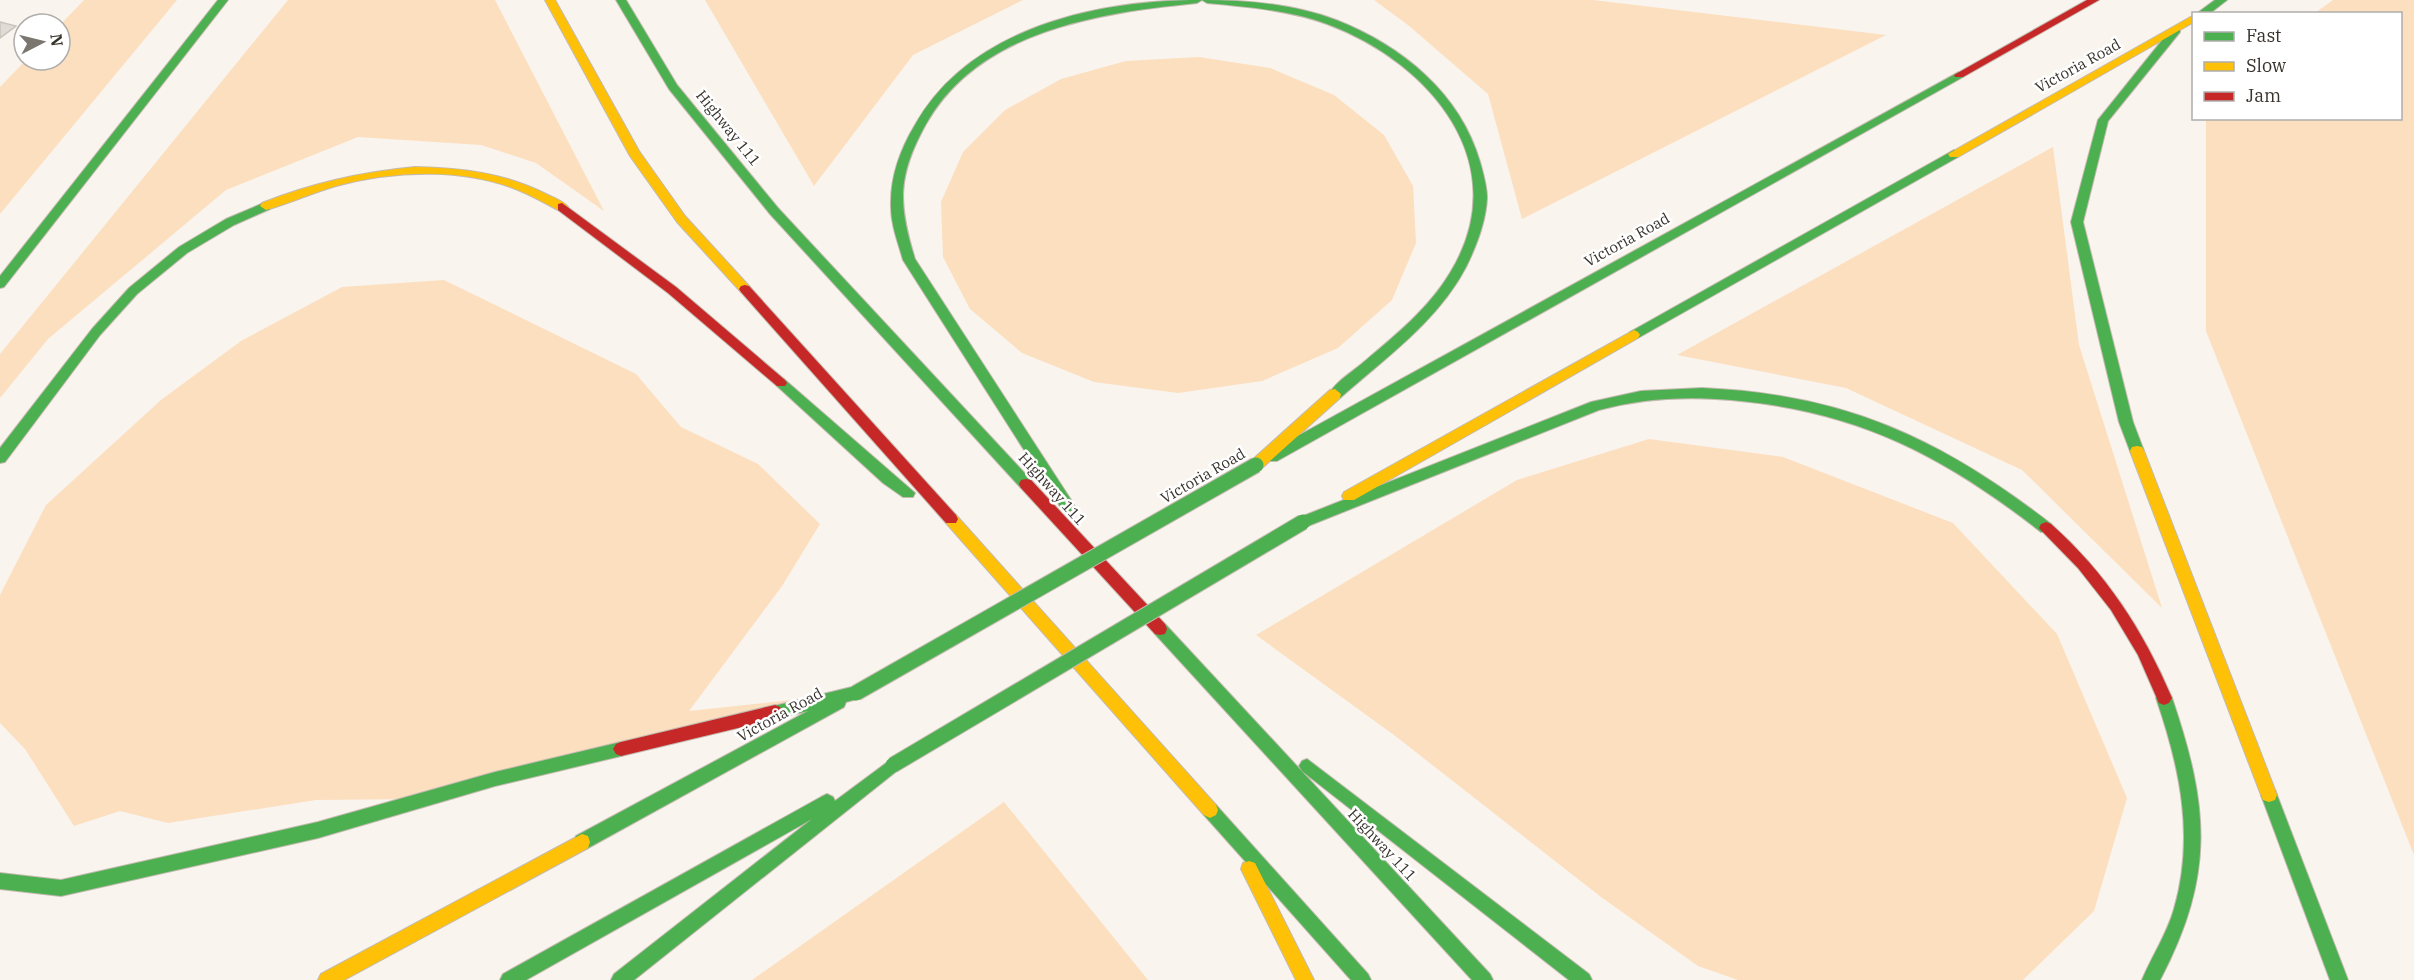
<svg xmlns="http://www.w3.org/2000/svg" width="2414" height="980" viewBox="0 0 2414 980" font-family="'IBM Plex Serif',serif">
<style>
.green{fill:#fcdfbf}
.building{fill:#e0dbd5;stroke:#c9c4be;stroke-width:1.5}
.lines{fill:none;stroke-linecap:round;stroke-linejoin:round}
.fast-casing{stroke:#c3bab0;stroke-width:2}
.slow-casing{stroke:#c3bab0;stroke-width:2}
.jam-casing{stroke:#c3bab0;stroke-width:2}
.fast{fill:#4caf50;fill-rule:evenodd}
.slow{fill:#ffc107;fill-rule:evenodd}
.jam{fill:#c62828;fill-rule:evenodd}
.fast-bridge-casing{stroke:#c3bab0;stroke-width:17;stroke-linecap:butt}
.fast-bridge{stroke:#4caf50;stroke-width:15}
.labels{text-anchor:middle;stroke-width:5;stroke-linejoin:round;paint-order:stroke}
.street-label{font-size:15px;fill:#38322c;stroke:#fff}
</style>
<rect width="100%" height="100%" fill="#f9f4ee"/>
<path class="green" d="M84,0H177L0,214V87L26,60H60V25Z
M288,0H495L604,211L536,163L481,145L358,137L226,190L48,339L0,398V354Z
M705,0H1023L913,55L814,186Z
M1374,0H1593L1886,35L1522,219L1488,94L1408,25Z
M2333,0H2414V855L2206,331V119L2400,118V14L2315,13Z
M1199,57L1270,68L1334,95L1384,135L1413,186L1416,243L1392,300L1338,348L1262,381L1178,393L1094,382L1022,353L970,309L943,257L941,202L963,152L1005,110L1061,79L1126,61Z
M2053,147L2079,345L2162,608L2022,470L1846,388L1677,355Z
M444,280L636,374L681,427L758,464L820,524L782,586L689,711L856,693L416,799L316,800L168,823L120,811L74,826L25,749L0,723V595L46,505L161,400L241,341L342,287Z
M1649,439L1783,457L1953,523L2057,634L2127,798L2094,911L2023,980H1738L1698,966L1601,897L1394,735L1256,635L1517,480Z
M1004,802L1148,980H752Z"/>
<path class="building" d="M0,22L16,26L0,38Z"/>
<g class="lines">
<g class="fast-casing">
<path id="fast" d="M218,0H228L4,287L0,288V276Z
M616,0H626L677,85L778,208L1031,480L1033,484L1031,488H1021L770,214L669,89Z
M1202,0L1197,3C1099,13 979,30 926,124C897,176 898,204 915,259L1073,503L1075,507L1073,511H1063L903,260C898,242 891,225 891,207C890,177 900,150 915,125C970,27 1098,0 1202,0Z
M1202,0C1247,0 1294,4 1336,20C1402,46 1460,93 1480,162C1483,173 1487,186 1487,198C1486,221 1476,247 1466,267C1438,321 1384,359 1340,398H1330L1329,394C1336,381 1354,371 1365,361C1396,335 1429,308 1450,273C1517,164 1430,62 1327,24C1289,10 1247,7 1207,3Z
M2215,0H2227L2209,14H2196Z
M2176,27L2180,28V32L2108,121L2083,222L2133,422L2144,451L2142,455H2132L2130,451L2119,422L2071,222L2098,120L2172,28Z
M1959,72L1964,75L1963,77L1277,461H1267L1265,457L1267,453Z
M1954,150L1958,151V157L1638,338H1630L1628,335L1630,332Z
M266,202L270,203V209L234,225L187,253L137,294L100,335L5,462L0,463V448L92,329L129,288L179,247L226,219Z
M781,378L785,380L915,493L913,497H903L883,483L777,386L775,383Z
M1702,388C1844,394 1940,438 2051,524L2053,528L2051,532H2041C1943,455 1857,411 1731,400C1686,396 1642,398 1599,410L1308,526H1298L1296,522L1298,518L1591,402L1641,391Z
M1160,623L1165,624L1490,974L1493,980H1472L1155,634L1153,629L1155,624Z
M856,686L861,688L863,693L861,698L846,702L844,707L588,848L582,850L576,848L574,842L576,836L808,711L775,719L770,717L767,712L770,707Z
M2164,691L2169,693L2172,698C2209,807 2215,875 2160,980H2142C2152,956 2167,934 2174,909C2195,837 2180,767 2156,698L2159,693Z
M621,742L626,744L629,749L626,754L621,756L495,786L318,838L61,896L0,889V873L61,880L318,822L495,772Z
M893,758L898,760L901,765L898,770L634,980H611L614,974L812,819L526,980H500L503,974L821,797L827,794L833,797L835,801Z
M1307,759L1589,974L1592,980H1569L1302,771L1299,766L1302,761Z
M2269,788L2275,790L2277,795L2348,980H2330L2261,795L2263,790Z
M1210,802L1216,805L1368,974L1371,980H1351L1204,815L1202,810L1204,805Z"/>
</g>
<g class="slow-casing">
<path id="slow" d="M545,0H555L639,151L685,216L749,286L751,289L749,292H741L677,222L630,156Z
M2194,15V22L1958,157H1950L1948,154Z
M415,167C462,168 506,173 548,195C555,198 563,201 568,207L562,211L558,210C547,204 536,198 525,193C469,167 394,170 336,186C312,193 290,203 266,210L260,206L262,203C312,183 361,172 415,167Z
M1634,330L1638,332L1640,335L1638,338L1354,500H1344L1342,496L1344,492Z
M1335,389L1341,394L1340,398L1261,469H1251L1249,465L1251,461L1330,390Z
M2137,446L2142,447L2144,451L2277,795L2275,800L2269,802L2263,800L2261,795L2130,451L2132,447Z
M951,513L956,515L1216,805L1218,810L1216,815L1210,818L1204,815L946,523L944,519L946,515Z
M582,834L588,836L590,842L588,848L344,980H318L321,974Z
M1249,861L1255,863L1314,980H1296L1241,869L1243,863Z"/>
</g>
<g class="jam-casing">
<path id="jam" d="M2087,0H2099L1963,77H1955L1954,75Z
M562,203L676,287L785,380L787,383L785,386H777L668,293L558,210V204Z
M745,285L749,286L956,515L958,519L956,523H946L741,292L739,289L741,286Z
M1026,479L1031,480L1165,624L1167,629L1165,634L1160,635L1155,634L1021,488L1019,484L1021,480Z
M2046,522L2051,524C2106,573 2143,630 2172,698L2169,703L2164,705L2159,703L2138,655L2111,610L2078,568L2039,528L2041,524Z
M775,705L780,707L783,712L780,717L775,719L621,756L616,754L613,749L616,744L621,742Z"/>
</g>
<use href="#fast" class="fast"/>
<use href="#slow" class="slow"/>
<use href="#jam" class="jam"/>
<g class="fast-bridge-casing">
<path id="fast-bridge" d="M856,693L1256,465
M893,765L1303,522"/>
</g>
<use href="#fast-bridge" class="fast-bridge"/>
</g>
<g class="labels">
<g class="street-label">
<text transform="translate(2078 66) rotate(-29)" y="5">Victoria Road</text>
<text transform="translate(728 128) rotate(51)" y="5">Highway 111</text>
<text transform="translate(1627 240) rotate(-29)" y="5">Victoria Road</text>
<text transform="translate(1203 476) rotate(-30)" y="5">Victoria Road</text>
<text transform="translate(1052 489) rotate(48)" y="5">Highway 111</text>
<text transform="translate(780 715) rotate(-29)" y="5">Victoria Road</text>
<text transform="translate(1382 845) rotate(47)" y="5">Highway 111</text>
</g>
</g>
<rect x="2192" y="12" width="210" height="108" fill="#ffffff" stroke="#afadab" stroke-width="1.5"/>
<rect x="2204" y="32" width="30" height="9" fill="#4caf50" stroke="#afadab" stroke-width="1.5"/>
<text x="2246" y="42" font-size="18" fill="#38322c">Fast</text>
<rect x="2204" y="62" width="30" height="9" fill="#ffc107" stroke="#afadab" stroke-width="1.5"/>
<text x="2246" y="72" font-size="18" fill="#38322c">Slow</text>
<rect x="2204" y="92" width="30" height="9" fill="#c62828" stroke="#afadab" stroke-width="1.5"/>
<text x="2246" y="102" font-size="18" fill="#38322c">Jam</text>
<g transform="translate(42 42) rotate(83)"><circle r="28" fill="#ffffff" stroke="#afadab" stroke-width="1.5"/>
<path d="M0-4.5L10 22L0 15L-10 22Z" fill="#7c7670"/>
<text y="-9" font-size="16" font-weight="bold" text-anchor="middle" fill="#38322c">N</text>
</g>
</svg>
